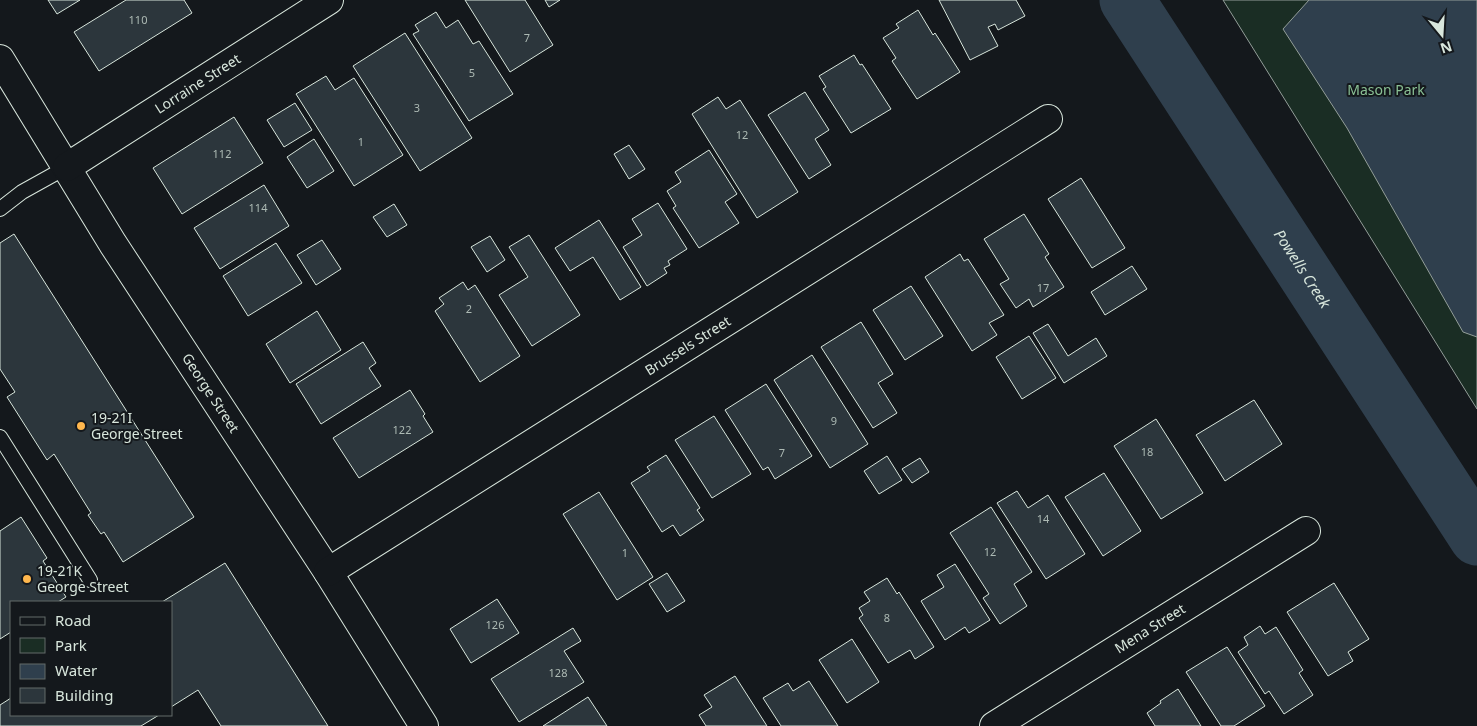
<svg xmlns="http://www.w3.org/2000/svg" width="1477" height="726" viewBox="0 0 1477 726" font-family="'Noto Sans',sans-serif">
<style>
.green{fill:#1a2d24;stroke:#939e99}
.water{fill:#2f3f4d;stroke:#939e99}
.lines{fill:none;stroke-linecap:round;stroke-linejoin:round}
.river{stroke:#2f3f4d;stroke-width:55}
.building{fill:#2c363c;stroke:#d8e6dc}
.lane-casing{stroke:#d8e6dc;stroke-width:16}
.street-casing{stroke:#d8e6dc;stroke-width:30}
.lane{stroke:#14181c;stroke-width:14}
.street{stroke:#14181c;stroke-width:28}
.poi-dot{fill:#ffb74d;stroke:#14181c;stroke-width:2}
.labels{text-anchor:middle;stroke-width:4;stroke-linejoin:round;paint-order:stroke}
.number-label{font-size:11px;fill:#adbab4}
.street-label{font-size:14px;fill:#d8e6dc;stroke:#14181c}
.park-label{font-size:14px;fill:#8ac095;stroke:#14181c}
.poi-label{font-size:14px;fill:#d8e6dc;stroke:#14181c;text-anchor:start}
.water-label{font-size:15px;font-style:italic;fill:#d8e6dc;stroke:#14181c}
</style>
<rect width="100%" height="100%" fill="#14181c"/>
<path class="green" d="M1223,0H1477V409Z"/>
<path class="water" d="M1309,0H1477V337L1463,332L1347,128L1283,29Z"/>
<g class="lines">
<path class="river" id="s1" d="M1127,0L1477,538"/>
</g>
<path class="building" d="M48,0H80L57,14Z
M126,0H184L192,13L99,71L74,32Z
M465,0H525L553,45L510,72Z
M545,0H560L549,7Z
M939,0H1016L1025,16L998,30L995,24L988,27L998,46L970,60Z
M918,10L933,35L935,33L960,72L917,99L892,61L896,58L883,38L899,28L896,24Z
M436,12L446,28L458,20L473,44L479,41L513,94L469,121L413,34L419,31L415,25Z
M405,33L472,138L420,171L353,66Z
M854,55L860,65L862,64L891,109L851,133L823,89L826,87L819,76Z
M326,76L335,90L354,78L403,155L354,186L296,94Z
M805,92L829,130L815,139L831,165L809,179L768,115Z
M718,97L726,109L740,100L798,192L757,218L692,114Z
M295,103L312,130L284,147L267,120Z
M234,117L263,163L182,214L153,168Z
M314,139L334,171L307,188L287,157Z
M629,145L645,169L629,179L614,154Z
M709,150L737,194L725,202L739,223L699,248L673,208L676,206L667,191L681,182L675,172Z
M1081,178L1125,248L1092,268L1048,199Z
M264,185L289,226L220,269L194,228Z
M658,203L687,249L668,261L670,265L664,268L667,273L647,286L623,247L642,235L632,219Z
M394,204L407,225L387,237L373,217Z
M1024,214L1049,254L1045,257L1064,287L1033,307L1029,299L1016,308L1000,284L1009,279L984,239Z
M599,220L641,287L620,300L593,257L570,271L555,248Z
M14,234L194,517L123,562L104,532L101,534L88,515L91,513L54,454L47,460L7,397L15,392L0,369V243Z
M529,235L580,315L532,346L499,295L528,277L509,247Z
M490,236L505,260L487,272L471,247Z
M322,240L341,269L316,285L297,255Z
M276,243L302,283L248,316L223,276Z
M960,254L964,261L968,259L1004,315L989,323L997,335L972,351L925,277Z
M1132,266L1147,289L1105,315L1091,292Z
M463,282L468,290L475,285L520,356L480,382L435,311L444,304L439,298Z
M911,286L943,336L905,360L873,310Z
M317,311L341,350L290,383L266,344Z
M861,322L893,374L878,383L897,413L873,428L821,347Z
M1048,324L1068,356L1096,338L1107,356L1064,383L1033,333Z
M1029,336L1056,378L1022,399L996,357Z
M363,342L376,363L369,368L381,386L321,424L296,384Z
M812,355L868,444L830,468L774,380Z
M766,384L812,456L775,479L768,467L763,470L725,410Z
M410,390L425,414L423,416L433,432L359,478L333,438Z
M1254,400L1282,444L1225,481L1196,435Z
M714,416L751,474L712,498L675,440Z
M1156,419L1203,493L1161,519L1114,446Z
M666,455L700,508L697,510L704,520L680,536L673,525L662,532L631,483L650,471L647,467Z
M887,456L902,480L879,494L864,471Z
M920,458L929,472L912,483L902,469Z
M1104,473L1141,531L1103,556L1065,497Z
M1017,491L1028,508L1048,495L1085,554L1046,579L997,503Z
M599,492L653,577L617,600L563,514Z
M991,507L1032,572L1014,584L1027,606L1000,624L983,598L989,594L950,533Z
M21,517L47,558L43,561L66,597L58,602H11V632L0,639V531Z
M225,563L328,726H221L198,690L171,707V602H162Z
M955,564L990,620L969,633L965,627L945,640L921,601L944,587L937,575Z
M667,573L685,601L667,612L649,584Z
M887,578L897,594L899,592L934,647L915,659L910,650L888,663L859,618L863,615L859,608L870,601L864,592Z
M1334,583L1369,639L1348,652L1353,661L1328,676L1287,612Z
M497,599L519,633L471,663L450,629Z
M1260,626L1265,634L1276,627L1303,670L1299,673L1313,695L1284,714L1269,691L1265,694L1238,652L1248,645L1244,637Z
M573,628L581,641L564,651L584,682L519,722L491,679Z
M852,639L879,682L847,703L819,660Z
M1227,647L1265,706L1234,726H1221L1186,672Z
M735,676L767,726H706L699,715L712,707L704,695Z
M809,681L838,726H781L763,698L788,683L793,691Z
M1178,689L1201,726H1155L1147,713L1161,703L1160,701Z
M588,697L607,726H543Z
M11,698V715H159L141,726H0V705Z"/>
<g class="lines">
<g class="lane-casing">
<path id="lane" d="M0,209L22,192L67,167
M0,437L90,580"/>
</g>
<g class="street-casing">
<g id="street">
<path id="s2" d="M0,59L113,244L328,572L424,726"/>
<path id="s3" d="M67,167L329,0"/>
<path id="s4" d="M328,572L1048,119"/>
<path id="s5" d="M994,726L1306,531"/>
</g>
</g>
<use href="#lane" class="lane"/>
<use href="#street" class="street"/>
</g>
<g class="poi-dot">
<circle cx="81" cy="426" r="5"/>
<circle cx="27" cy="579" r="5"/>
</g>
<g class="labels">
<g class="number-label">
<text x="138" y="24">110</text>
<text x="527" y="42">7</text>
<text x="472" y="77">5</text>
<text x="417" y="112">3</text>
<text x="742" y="139">12</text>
<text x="361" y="146">1</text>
<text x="222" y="158">112</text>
<text x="258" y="212">114</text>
<text x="1043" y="292">17</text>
<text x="469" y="313">2</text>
<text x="834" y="425">9</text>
<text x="402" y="434">122</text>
<text x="1147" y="456">18</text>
<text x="782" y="457">7</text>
<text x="1043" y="523">14</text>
<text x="990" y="556">12</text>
<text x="625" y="557">1</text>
<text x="887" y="622">8</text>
<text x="495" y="629">126</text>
<text x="558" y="677">128</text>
</g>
<g class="street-label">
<text dy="5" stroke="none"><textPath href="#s3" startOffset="155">Lorraine Street</textPath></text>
<text dy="5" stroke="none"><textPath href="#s4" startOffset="425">Brussels Street</textPath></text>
<text dy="5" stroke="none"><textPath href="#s2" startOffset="395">George Street</textPath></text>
<text dy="5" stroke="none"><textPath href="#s5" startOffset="184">Mena Street</textPath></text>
</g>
<g class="park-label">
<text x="1386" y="95">Mason Park</text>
</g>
<g class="poi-label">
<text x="91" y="423">19-21I<tspan x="91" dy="16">George Street</tspan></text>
<text x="37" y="576">19-21K<tspan x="37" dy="16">George Street</tspan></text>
</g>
<g class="water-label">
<text dy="5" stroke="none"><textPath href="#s1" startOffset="321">Powells Creek</textPath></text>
</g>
</g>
<rect x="10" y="601" width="162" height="115" fill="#14181c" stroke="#626a69"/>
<rect x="20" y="617" width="25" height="8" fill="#14181c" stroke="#626a69"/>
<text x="55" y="626" font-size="15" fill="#d8e6dc">Road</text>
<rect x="20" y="638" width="25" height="15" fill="#1a2d24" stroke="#626a69"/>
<text x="55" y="651" font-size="15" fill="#d8e6dc">Park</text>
<rect x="20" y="664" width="25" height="15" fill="#2f3f4d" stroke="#626a69"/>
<text x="55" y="676" font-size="15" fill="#d8e6dc">Water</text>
<rect x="20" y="688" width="25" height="15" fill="#2c363c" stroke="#626a69"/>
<text x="55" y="701" font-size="15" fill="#d8e6dc">Building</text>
<g transform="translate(1442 35) rotate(162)" stroke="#14181c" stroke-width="4" paint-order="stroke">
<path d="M0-4L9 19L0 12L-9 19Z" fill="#d8e6dc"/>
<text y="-8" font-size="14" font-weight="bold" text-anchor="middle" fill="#d8e6dc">N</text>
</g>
</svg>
